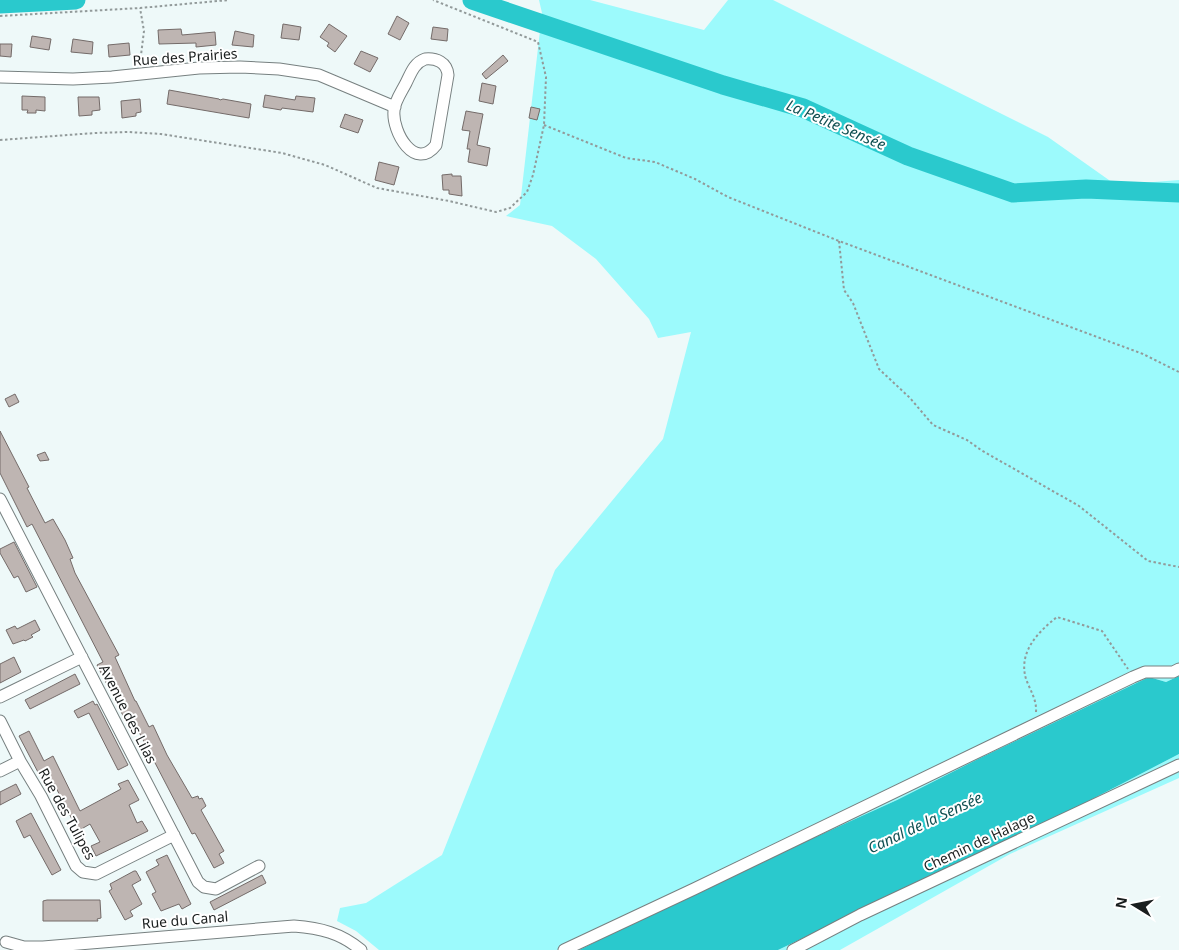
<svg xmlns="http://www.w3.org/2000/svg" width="1179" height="950" viewBox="0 0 1179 950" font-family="'Noto Sans',sans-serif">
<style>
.green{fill:#9cfafc}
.water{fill:#2ac9cd}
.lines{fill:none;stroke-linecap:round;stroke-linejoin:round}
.river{stroke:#2ac9cd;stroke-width:19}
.building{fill:#beb5b2;stroke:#746b69}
.minor-casing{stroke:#778080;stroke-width:13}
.path{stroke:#929a9a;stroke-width:2;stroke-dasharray:2.5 2.5;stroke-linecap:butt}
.minor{stroke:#fff;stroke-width:11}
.labels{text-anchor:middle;stroke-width:4;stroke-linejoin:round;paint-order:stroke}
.street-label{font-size:14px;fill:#1a1e1e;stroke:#fff}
.water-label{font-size:15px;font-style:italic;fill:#115052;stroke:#fff}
</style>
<rect width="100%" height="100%" fill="#eef9f9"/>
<path class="green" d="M539,0H590L704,30L728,0H773L1048,137L1116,185L1179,180V676L1166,682L1149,677L980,758L897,800L703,888L579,950H379L356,931L337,921L340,908L366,903L442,855L555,570L663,439L691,332L658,338L649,319L596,259L552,226L506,216L520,205L542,13Z
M1179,754V778L1010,854L840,950H778L1054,819Z"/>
<path class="water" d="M1179,676V754L1054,819L778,950H579L703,888L897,800L980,758L1149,677L1166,682Z"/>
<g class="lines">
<path class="river" d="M472,0L723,85L803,108L908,156L1013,193L1086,189L1179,193
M0,4L76,0"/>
</g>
<path class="building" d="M397,16L409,23L400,40L388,34Z
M283,24L301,27L299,40L281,38Z
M329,24L347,36L335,52L327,46L329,43L320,37Z
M433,27L448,29L447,41L431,39Z
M181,29L182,35L215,32L216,45L196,47V43L159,44L158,30Z
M235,31L254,35L253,47L232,45Z
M32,36L51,39L49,50L30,47Z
M73,39L93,42L92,54L71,52Z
M129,43L130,55L109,57L108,45Z
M0,44H12L11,57L0,56Z
M361,51L378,58L370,72L354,64Z
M503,55L508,61L486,79L482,74Z
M482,83L496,86L493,104L479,101Z
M169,90L219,99L220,100L223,99L251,104L249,118L167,104Z
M265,95L295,100L296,96L315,98L313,112L282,108L281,110L263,107Z
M22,96L45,97V111L36,110V113H27L28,110H22Z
M78,97H99L100,110L92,111V115L79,116Z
M140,99L141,112L136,113V116L122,118L121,101Z
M531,107L540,109L537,120L529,118Z
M466,111L483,114L477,145L490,148L487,166L468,162L470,149H467L470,131L462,130Z
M345,114L363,120L358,133L340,127Z
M379,162L399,167L394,185L375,180Z
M452,174V176H461L462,196L449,194V190H443L442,175Z
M15,394L19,402L9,407L5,399Z
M0,431L29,487L27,488L45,523L53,519L65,540L73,558L70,559L75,573L119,655L115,657L135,701H136L149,727L153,725L167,755L192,798L198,796L199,799L202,798L206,806L201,810L224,851L219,854L224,863L214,868L195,833L192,834L139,732L133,735L97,665L103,662L32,524L27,527L0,473Z
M45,452L49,460L40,461L37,455Z
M14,542L37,587L26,592L18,576L14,578L0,553V549Z
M35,620L40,630L31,635L33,637L25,641L24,640L13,644L6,630L15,626L17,629Z
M14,657L21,672L0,683V664Z
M75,674L80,684L30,709L25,700Z
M93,701L95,705L97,704L128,765L118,770L89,713L78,718L74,711Z
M29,731L44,761L53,756L80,811L121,789L118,784L128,780L139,800L129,805L137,823L142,821L148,831L96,856L91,846L100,842L90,824L78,831L48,772L40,776L19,736Z
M16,784L21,794L0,805V792Z
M31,813L61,870L52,875L30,835L24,838L16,821Z
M167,855L191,904L182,909L179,904L161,911L152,894L156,892L146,872L159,865L156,860Z
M134,871H136L141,880L132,885L142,904L130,911L133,916L125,920L109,891L112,889L110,884Z
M262,875L266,883L214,910L210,902Z
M47,900H100L101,918L97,919L98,921H43V901Z"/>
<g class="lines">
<g class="minor-casing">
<path id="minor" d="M425,59C436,58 447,62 448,75L436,145C415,172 392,132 394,111C394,102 402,91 406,83C411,73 414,63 425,59Z
M0,77L73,79L112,77L199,68L240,67L279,69L319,75L395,107
M0,499L198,882L204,887L216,889L259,866
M0,697L82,657
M0,721L20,761L0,771
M20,761L41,796L76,866L83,872L96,874L174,835
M6,942L24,947H43L294,926C320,928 341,933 361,950
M564,950L694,889L1133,677L1145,672H1173L1179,669
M793,950L860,915L1179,765"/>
</g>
<path class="path" d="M0,16L140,8L229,0
M140,63L144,31L140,8
M544,125L626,158L655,162L695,179L728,197L839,241L1143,354L1179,372
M0,140L95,133L128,132L161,134L282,153L325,165L377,188L449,201L496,212L510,208L527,192L533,175L544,125L546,77L538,42L433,0
M839,241L844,290L853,303L879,369L910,398L933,425L967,440L981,450L1079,506L1148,561L1179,567
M1036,712C1037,700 1030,690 1026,679C1018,652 1038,632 1057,617L1102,631L1128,669"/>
<use href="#minor" class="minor"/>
</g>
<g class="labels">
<g class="street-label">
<text transform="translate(185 57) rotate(-4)" y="5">Rue des Prairies</text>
<text transform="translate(128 714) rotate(63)" y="5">Avenue des Lilas</text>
<text transform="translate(67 814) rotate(61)" y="5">Rue des Tulipes</text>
<text transform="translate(979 842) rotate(-25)" y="5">Chemin de Halage</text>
<text transform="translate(185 920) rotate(-5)" y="5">Rue du Canal</text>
</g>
<g class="water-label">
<text transform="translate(836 125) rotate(23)" y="5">La Petite Sensée</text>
<text transform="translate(925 823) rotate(-25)" y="5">Canal de la Sensée</text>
</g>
</g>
<g transform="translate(1134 905) rotate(280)" stroke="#ffffff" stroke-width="4" paint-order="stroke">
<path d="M0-4L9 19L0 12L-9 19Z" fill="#1a1e1e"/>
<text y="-8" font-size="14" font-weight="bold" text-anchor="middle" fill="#1a1e1e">N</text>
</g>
</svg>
